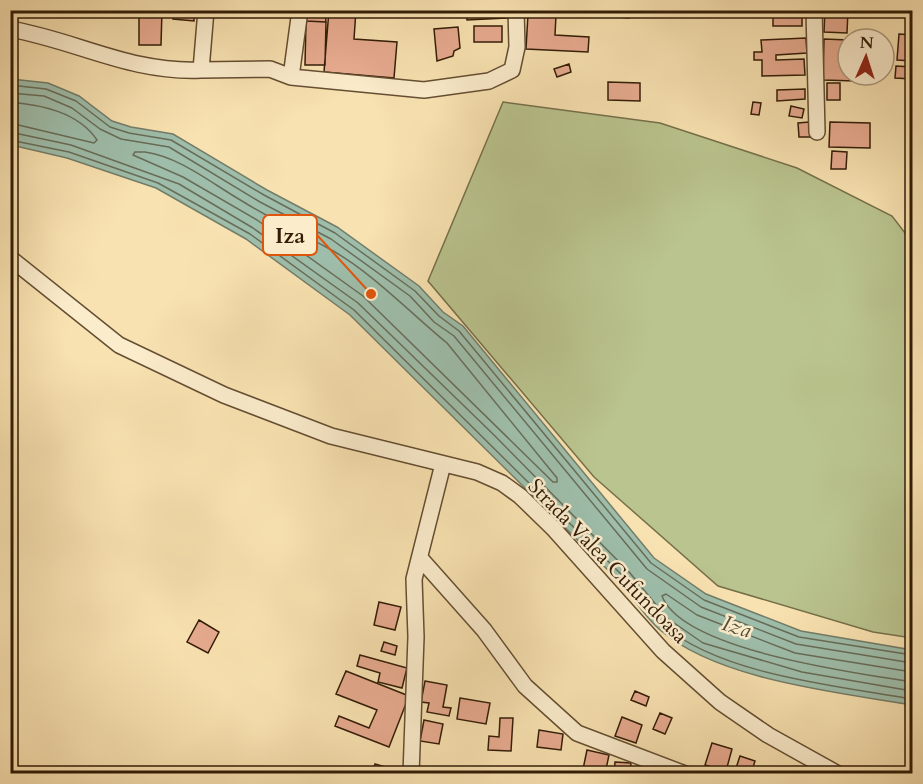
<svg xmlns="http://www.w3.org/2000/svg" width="923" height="784" viewBox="0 0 923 784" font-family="Cardo,serif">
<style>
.green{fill:#bac48e;stroke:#76704a;stroke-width:1.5}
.water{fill:#9ebeab;stroke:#737d69;stroke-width:1.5}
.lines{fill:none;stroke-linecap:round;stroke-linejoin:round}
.shore{stroke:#686d59;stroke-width:1.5}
.building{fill:#e8ab90;stroke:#321c07;stroke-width:1.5}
.minor-casing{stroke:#644e32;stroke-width:18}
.minor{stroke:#fbeccc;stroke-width:15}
.labels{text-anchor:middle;stroke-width:5;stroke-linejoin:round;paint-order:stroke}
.street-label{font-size:21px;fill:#321c07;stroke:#fbeccc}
.water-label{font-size:22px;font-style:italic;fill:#524d38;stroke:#fbeccc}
.leader{fill:none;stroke:#df560c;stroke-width:2}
.callout-dot{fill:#df560c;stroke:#fbeccc;stroke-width:2}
.callout{fill:#fbeccc;stroke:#df560c;stroke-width:2}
.callout-label{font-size:22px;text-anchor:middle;font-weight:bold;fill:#321c07}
</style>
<rect width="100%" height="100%" fill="#f9e2b1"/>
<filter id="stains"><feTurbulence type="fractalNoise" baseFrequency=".00333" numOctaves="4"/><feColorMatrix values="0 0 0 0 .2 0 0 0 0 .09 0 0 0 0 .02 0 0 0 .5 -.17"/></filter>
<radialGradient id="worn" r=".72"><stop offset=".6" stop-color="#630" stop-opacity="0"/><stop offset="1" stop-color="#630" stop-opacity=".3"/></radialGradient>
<path class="green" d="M503,102L660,123L797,168L892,216L912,242V638L873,632L718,586L594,477L428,281Z"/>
<path class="water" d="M11,79L48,83L79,96L112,121L131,127L173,134L267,190L337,227L419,286L443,312L463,326L654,558L706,594L801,631L912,650V705C837,692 717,680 659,629C644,616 633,597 621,583L350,315L246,239L156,188L67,158L11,145Z"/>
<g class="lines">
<path class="shore" d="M10,85L46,89L76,101L110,127L129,133L171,140L264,195L335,233L415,291L439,316L459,331L651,563L704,600L799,637L912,655
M10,93L44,96L72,108L100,129L121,139L169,147L260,202L331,239L410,296L434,322L454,336L647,569L701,607L796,644L912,663
M10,102C42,105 78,112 97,140L94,143L10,123
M10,132L71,145L179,184L253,228L358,303L494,435L630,573L667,618L703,643L802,672L912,691
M10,140L69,152L158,183L250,234L354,310L625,578C637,593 648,612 663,625C721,675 838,686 912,699
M145,152C180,157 211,183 242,201C269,218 298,232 326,247C370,270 409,312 447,343L557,478V482H553L363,296L257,220L183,177L133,155L135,152Z
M912,672L795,653L697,615L666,594L662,596C683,651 858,673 912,682"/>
</g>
<path class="building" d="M139,10H162L161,45H139Z
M173,10H194V21L173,19Z
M307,10H325L326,22L306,21Z
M329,10H356L354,39L397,42L394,78L324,72Z
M466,10H506V18L467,20Z
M595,10H629V18L594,15Z
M773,10H802V26H773Z
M825,10H848L847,33L824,32Z
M528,14L556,15L555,35L589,37L588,52L526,49Z
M306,21L326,22L325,65H305Z
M474,26H502V42H474Z
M458,27L460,48L454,51L453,56L437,61L434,29Z
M899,34L912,35V61L897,60Z
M806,38L807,53L776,55V60L804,59L805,75L762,76V60H754V52H762L761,40Z
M824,39L848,40V75H856V81L823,80Z
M569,64L571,72L557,77L554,69Z
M896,66L912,67V79L895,78Z
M608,82L640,83V101L608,100Z
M827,83H840V100H827Z
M805,89V99L777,101V90Z
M753,102L761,103L759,115L751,114Z
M791,106L804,109L802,118L789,116Z
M809,122L810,137H799L798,123Z
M830,122L870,123V148L829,147Z
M832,151L847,152L846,169H831Z
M379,602L401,607L395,630L374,625Z
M199,620L219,632L208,653L187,642Z
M384,642L397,646L395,655L381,651Z
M360,655L407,668L402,688L378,682L380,673L357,666Z
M346,671L409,696L389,747L335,726L339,716L369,728L377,710L336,694Z
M425,681L447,685L443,707L451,708L449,716L427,712L429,703L421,702Z
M635,691L649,697L646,706L631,700Z
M460,698L490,703L486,724L457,719Z
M660,713L672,718L665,734L653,729Z
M622,717L642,725L636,743L615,736Z
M500,718H513L511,751L488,750L489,736L499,737Z
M424,720L443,724L439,744L420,741Z
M539,730L563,734L561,750L537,747Z
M712,743L732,749L726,771L705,765Z
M587,750L609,755L605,774H582Z
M740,756L755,761L751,774H734Z
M615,762L631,763L630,774H614Z
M375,764L396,770L395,774H372Z"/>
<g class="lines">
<g class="minor-casing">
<path id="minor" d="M814,10L817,132
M10,29C78,41 130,73 201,70L206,10
M201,70L270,69L291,77L424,90L489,81L512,70L517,47L516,10
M291,77L300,10
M10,258L119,345L224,395L331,436L477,472L502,483L520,496L553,528L663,651L720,702L768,735L838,774
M420,558L484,630L525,686L577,733L685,774
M411,774L416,637L414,579L443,464"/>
</g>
<use href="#minor" class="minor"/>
</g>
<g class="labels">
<g class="street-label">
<text transform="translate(608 561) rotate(46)" y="7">Strada Valea Cufundoasa</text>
</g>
<g class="water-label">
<text transform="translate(737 626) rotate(17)" y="8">Iza</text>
</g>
</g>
<path class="leader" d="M371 294L317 235"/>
<circle class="callout-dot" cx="371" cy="294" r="6"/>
<rect class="callout" x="263" y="215" width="54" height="40" rx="6"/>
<g class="callout-label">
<text x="290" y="243">Iza</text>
</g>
<rect width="923" height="784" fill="none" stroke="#f9e2b1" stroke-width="36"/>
<rect x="12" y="12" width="899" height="760" fill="none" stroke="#321c07" stroke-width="3"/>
<rect x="18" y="18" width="887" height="748" fill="none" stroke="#321c07" stroke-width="1.5"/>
<g transform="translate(866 57) rotate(3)"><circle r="28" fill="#fbeccc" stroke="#ab997d" stroke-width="1.5"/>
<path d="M0-4.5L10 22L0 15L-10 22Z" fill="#8f2418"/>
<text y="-9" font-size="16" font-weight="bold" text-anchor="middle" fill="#321c07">N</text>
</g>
<rect width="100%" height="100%" filter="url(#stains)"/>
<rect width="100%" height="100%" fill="url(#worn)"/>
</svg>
